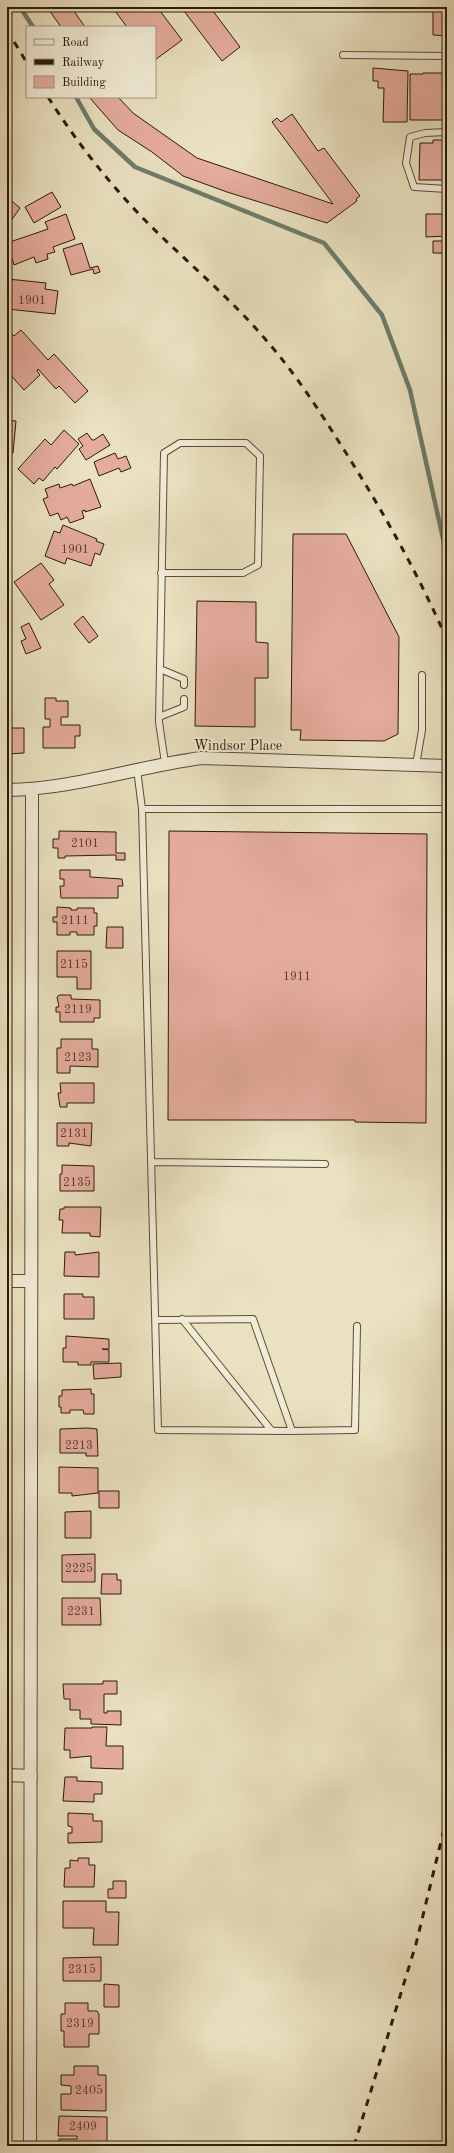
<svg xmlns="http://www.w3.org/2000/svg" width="454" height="2153" viewBox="0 0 454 2153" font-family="'Old Standard TT',serif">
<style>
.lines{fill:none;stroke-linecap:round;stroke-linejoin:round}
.stream{stroke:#6c7d6b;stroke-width:4.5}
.building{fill:#e5ac9d;stroke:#2b1b08}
.lane-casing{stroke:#5b4c36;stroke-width:8}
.street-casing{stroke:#5b4c36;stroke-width:14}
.lane{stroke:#f1ecd6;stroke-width:6}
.street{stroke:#f1ecd6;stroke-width:12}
.rail{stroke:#2b1b08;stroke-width:3;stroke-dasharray:7 7;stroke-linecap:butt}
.labels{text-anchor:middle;stroke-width:4;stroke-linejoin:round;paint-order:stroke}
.number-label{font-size:12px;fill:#5a3f2d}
.street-label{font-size:14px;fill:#2b1b08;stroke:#f1ecd6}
</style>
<rect width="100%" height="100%" fill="#eae1c0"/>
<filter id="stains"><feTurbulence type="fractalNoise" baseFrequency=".005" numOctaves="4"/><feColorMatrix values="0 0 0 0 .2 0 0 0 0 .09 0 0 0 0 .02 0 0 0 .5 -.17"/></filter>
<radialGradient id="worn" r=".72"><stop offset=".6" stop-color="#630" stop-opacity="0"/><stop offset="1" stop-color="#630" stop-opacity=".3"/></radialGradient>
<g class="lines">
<path class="stream" d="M20,7L33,27
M76,97L94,129L135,167L324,243L382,315L410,390L444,543"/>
</g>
<path class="building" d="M47,7H71L85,27H61Z
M112,7H157L182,40L155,60V27H127Z
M181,7H210L240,47L222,61Z
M433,8H447V36L433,35Z
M373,68L408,71L407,122H383L384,88H378V81H373Z
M423,73H447V120H410V74H423Z
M89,97H118L133,113L197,158L333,204L272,122L277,118L281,122L292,114L318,151L324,148L360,196L356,199L357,201L327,223L227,192L183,176L152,152L118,130Z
M433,140H447V180H419L420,143H433Z
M52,192L61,207L34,223L25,207Z
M7,197L20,208L8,225L7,224Z
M66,214L75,239L53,247L55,252L47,254L48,259L36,263L34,257L14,265L7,243L48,229L45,222Z
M426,214H447V236L426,237Z
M433,241H447V253H433Z
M82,243L90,268L98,266L100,272L94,274L93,269L71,275L63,249Z
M8,279L46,283L45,289L58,291L55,314L7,309Z
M7,328L14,336L21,330L48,360L54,354L88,391L75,403L59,386L56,389L38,369L37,371L40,375L24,390L7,371Z
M7,420L16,421L13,453H10L9,463H7Z
M64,430L79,444L57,469L55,467L43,481L39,478L34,484L18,469L45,439L51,445Z
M87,433L92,440H94L103,434L110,445L86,460L79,449L83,446L78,439Z
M115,453L118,459L126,456L131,468L121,472L119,468L99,476L94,462Z
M90,479L101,507L85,512V510L82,511L84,518L70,523L67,517L61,520L58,513L50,516L43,499L48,497L45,489L59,484L60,488L72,484L73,486Z
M63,525L97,539L96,541L104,544L100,555L95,553L91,566L67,558L65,564L45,556L54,531L60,533Z
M293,534H346L399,637L398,734L384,741L300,740L301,730H291Z
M41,563L54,580L49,584L64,605L41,620L14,582Z
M9,583L10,634H7V584Z
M197,601L256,602V642L268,643V678H255V727L195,726Z
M83,616L98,636L89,643L74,624Z
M29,623L41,648L26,654L21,641L26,639L21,627Z
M45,698H56V701H68V717H61V725H80V736H75V748H43V727H50V719H45Z
M7,728H24V753L7,754Z
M59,831L116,832V853H125V860H116V855L65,856V858H58V848H53V839H59Z
M169,831L427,834L426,1123L355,1122V1120H168Z
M60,870H90V877L122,879L123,886H118V898H61L60,886H64V879H60Z
M57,907L71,908V910H77V908H94V913H97V926H94V935H77V932H70V935H57V922H53V917H57Z
M107,927H123V948H106Z
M57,951H91V989H77V977H57Z
M59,995H71V999L100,1000V1018H94V1022H60V1012H56V1007H59L57,997Z
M61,1039H92V1049H98V1067L70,1066V1073H57V1048H61Z
M60,1083H94V1103H67V1107H60L58,1093H61Z
M57,1123H92L91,1146L69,1143V1146H57Z
M62,1165L94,1166V1191H60V1174H62Z
M64,1207H101L100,1237L90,1236V1233H62L63,1220H59L60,1209H64Z
M65,1252H75V1255L99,1252V1277L64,1276Z
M64,1294H83V1297H94V1319H64Z
M66,1336L109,1339V1349H102L109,1350V1362H91V1365H78V1362H63V1348H66Z
M121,1363V1377L94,1379L93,1364Z
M91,1389V1394H94V1414H84L83,1410H70V1413H61V1407H59V1396H62V1390Z
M88,1428L97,1429L98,1456H86V1453H60V1429Z
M59,1467L98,1468V1493L72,1496V1493H59Z
M99,1491H119V1508H99Z
M91,1511V1538H65V1512Z
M95,1554V1582H62V1555Z
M102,1574H117V1580H121V1594H101Z
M62,1598H100L101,1625H62Z
M103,1681H117V1694H104V1713H107V1711H121V1725L91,1724V1719H80V1710H70V1699H64L63,1684H103Z
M92,1727H107L106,1746H123V1769L91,1768V1756L70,1758V1750H64L65,1728H92Z
M65,1777H77V1781L102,1782V1794H94V1802L63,1801Z
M68,1813L93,1814V1821H102V1842L68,1843V1833H72V1827L68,1826Z
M78,1858H89V1865H95L94,1887H64L65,1868H70V1860L78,1861Z
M113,1881H126V1898H108V1889H113Z
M63,1901H106V1912H119L118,1945H93L94,1928H63Z
M101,1957V1981H63V1958Z
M104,1984L119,1985V2007H104Z
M65,2003H88V2011H97L99,2014V2034H89V2047H64V2031H61V2014H65Z
M74,2066H98V2075H106V2111L61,2110V2094H71V2086L61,2085V2075H74Z
M59,2116L107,2117V2146H59V2139H77V2136H58Z"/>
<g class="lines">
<g class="lane-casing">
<path id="lane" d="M343,55L447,56
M447,132L425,133L410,137L406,163L414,187L447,189
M161,573H243L258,565L260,456L246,443H180L164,453L159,722L165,763
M160,669L184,679V685
M159,717L184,707V699
M416,765L422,730V675
M137,769L142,809L158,1430L292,1431
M142,809H447
M152,1162L325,1164
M182,1319L271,1430
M156,1320L253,1319L292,1431L355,1430L357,1326"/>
</g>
<g class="street-casing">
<path id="street" d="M7,790C73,789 136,767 201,758L447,766
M7,1281H31
M7,1775L31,1776
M30,2146L32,790"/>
</g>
<use href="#lane" class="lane"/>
<use href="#street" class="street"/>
<path class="rail" d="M7,30L27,63
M48,97C74,138 104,177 138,213C179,256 227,294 266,340C294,372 317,407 339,442C380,506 417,571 447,640
M354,2146L416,1944L447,1817"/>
</g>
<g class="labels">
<g class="number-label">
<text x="32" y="304">1901</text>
<text x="75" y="553">1901</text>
<text x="85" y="847">2101</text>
<text x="75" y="924">2111</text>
<text x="74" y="968">2115</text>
<text x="297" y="980">1911</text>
<text x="78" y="1013">2119</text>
<text x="78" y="1061">2123</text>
<text x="74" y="1137">2131</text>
<text x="77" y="1186">2135</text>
<text x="79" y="1449">2213</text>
<text x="79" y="1572">2225</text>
<text x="81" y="1615">2231</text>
<text x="82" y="1973">2315</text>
<text x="80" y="2027">2319</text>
<text x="89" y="2094">2405</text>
<text x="83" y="2130">2409</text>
</g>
<g class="street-label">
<text x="238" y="750">Windsor Place</text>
</g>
</g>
<rect width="454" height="2153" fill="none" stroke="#eae1c0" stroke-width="24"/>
<rect x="8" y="8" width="438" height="2137" fill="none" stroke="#2b1b08" stroke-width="2"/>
<rect x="12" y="12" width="430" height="2129" fill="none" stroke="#2b1b08"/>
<rect x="26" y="26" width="130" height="72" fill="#f1ecd6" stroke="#a29884"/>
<rect x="34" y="39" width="20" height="6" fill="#f1ecd6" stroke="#a29884"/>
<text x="62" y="46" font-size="12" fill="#2b1b08">Road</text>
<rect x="34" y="59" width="20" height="6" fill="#2b1b08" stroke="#a29884"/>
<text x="62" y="66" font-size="12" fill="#2b1b08">Railway</text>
<rect x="34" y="76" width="20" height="12" fill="#e5ac9d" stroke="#a29884"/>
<text x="62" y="86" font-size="12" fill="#2b1b08">Building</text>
<rect width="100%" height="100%" filter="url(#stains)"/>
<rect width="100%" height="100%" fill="url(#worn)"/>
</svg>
